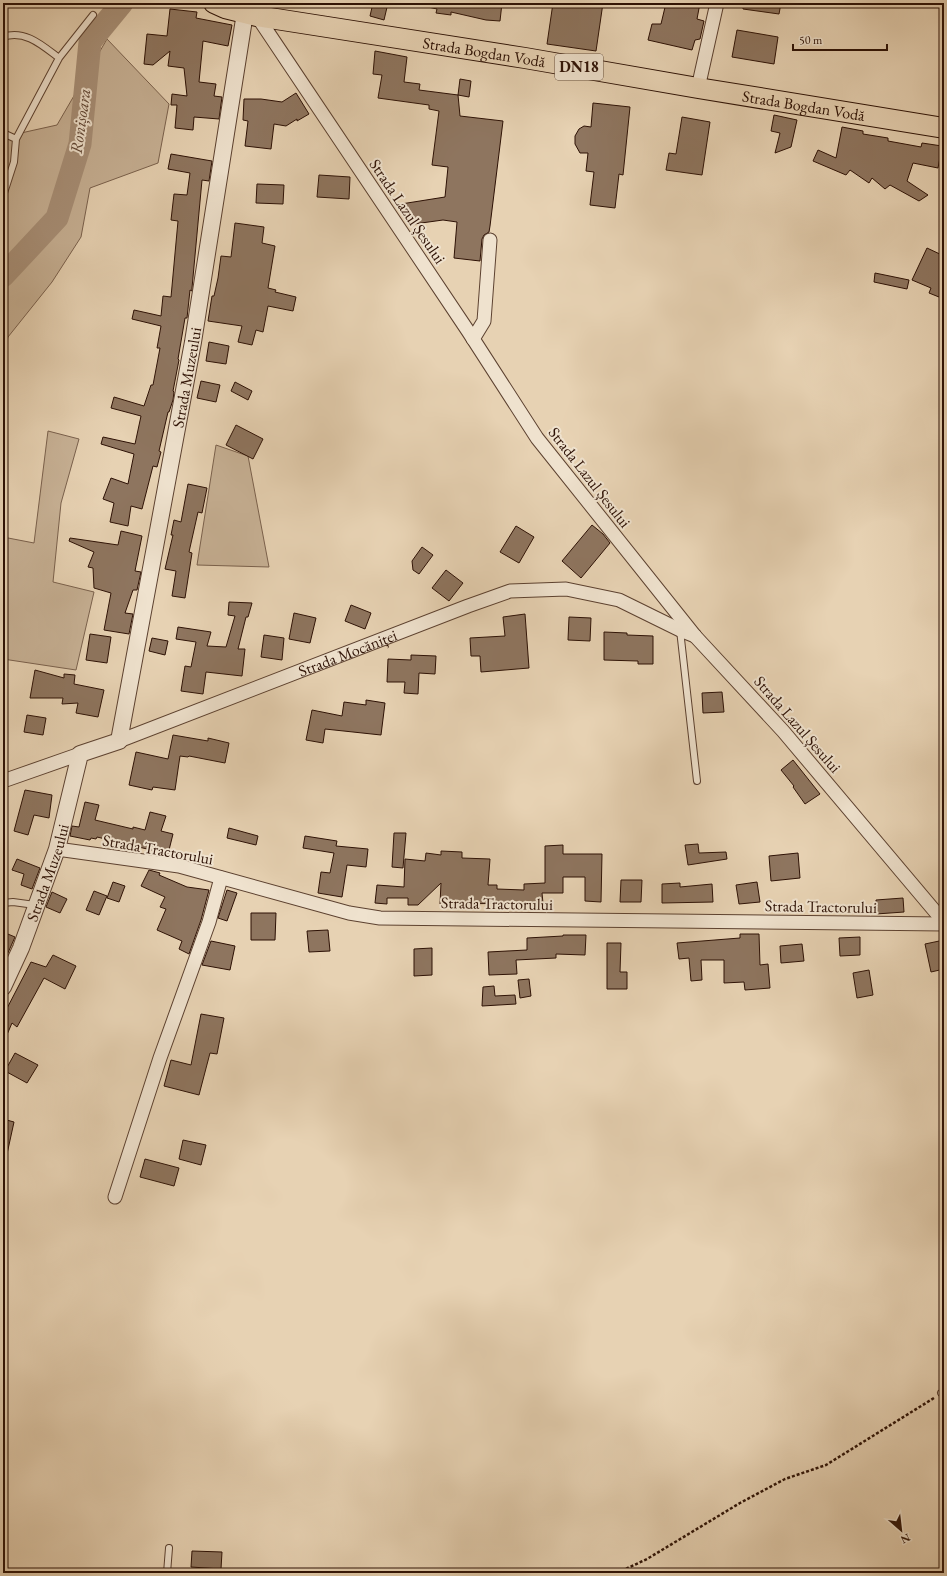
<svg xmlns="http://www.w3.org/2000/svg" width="947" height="1576" viewBox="0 0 947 1576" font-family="'EB Garamond',serif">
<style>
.green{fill:#c7b195;stroke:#7a614d}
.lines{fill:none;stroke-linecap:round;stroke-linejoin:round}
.river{stroke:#a89078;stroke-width:23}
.building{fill:#8e755f;stroke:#2d1105}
.service-casing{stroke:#5c4130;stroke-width:8}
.minor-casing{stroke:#5c4130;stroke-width:15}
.tertiary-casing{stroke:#5c4130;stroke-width:18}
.primary-casing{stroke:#2d1105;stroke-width:22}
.path{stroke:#2d1105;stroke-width:2.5;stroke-dasharray:3 2;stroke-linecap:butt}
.service{stroke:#efe2ce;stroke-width:6}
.minor{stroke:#efe2ce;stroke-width:13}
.tertiary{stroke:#efe2ce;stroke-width:16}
.primary{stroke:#e7d2b3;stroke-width:20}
.labels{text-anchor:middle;stroke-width:4;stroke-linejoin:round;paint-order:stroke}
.shield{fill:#efe2ce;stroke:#675041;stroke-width:1}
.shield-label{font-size:15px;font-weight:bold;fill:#2d1105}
.street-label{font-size:16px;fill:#2d1105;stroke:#efe2ce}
.water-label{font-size:17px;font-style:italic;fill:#5e4433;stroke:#efe2ce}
</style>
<rect width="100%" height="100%" fill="#e7d2b3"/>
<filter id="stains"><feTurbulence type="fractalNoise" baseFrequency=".005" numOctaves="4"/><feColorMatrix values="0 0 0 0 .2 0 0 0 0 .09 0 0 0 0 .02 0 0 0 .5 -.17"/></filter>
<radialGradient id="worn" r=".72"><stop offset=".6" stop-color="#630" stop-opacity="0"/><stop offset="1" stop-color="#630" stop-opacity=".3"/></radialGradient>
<path class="green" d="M107,39L169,104L158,163L90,188L81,237L52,282L8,337L3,356V137L57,125Z
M48,431L79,439L61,503L53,582L94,592L76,670L3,659V537L34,543Z
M216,445L248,456L269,567L197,565Z"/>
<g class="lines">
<path class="river" d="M3,276L57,218L80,144L90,42L122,3"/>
</g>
<path class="building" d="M373,3H388L384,20L370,16Z
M428,3H502L500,21L486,20L451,12V15L436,13L437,9L428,7Z
M553,3H603L596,51L547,44Z
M666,3H700L697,19L704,21L700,39L695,40L692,50L648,40L652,24H661Z
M743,3H781L779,14L743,9Z
M170,9L197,12L196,18L232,25L228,46L203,41L199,82L216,84L214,96L222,97L219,119L194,117L193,130L175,128L177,105H171L172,94L187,96L184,68L168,66L170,51L153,65L144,64L147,34L167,36Z
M737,30L778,37L774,64L732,57Z
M375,51L407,57L404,82L420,84L419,90L458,95L460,116L503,121L490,226L489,232L484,235L482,239L480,261L454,258L457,222L443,220L414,224L401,204L445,197L448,167L432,165L439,111L429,109V105L378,98L382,75L373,74Z
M460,79L471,81L469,97L458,95Z
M296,93L309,114L297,121V119L286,126L274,124L271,149L245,146L248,121L243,120L244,99H261L282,102Z
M593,103L630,107L623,175L619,174L615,208L590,205L594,172L586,171L588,153H580L575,144V136L579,129L584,126L591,127Z
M774,115L797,120L791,147L775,153L780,133L771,131Z
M682,117L710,122L702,175L666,170L669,153L676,154Z
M842,127L863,131V134L888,138V141L921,147L922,143L942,146L938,168L913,163L907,181L928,195L919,201L890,185L885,189L872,178L869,183L850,170L846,175L813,161L818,150L836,158Z
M171,154L212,161L209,181L202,180L192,288V291L190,290L187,318H185L178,359L179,360L173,391L174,392L173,400L169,412H168L159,451L161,452L157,467L153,466L142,509L131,506L128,526L110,522L114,503L103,499L111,478L128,484L134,454L101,444L103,437L135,444L141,416L111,408L114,397L144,406L151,385H153L160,348H157L161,326L132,319L134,310L161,316L163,296L171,297L178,221L171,220L174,194L187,195L190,173L168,169Z
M319,175L350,177L349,199L317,197Z
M257,184L284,185L283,204L256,203Z
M235,223L264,227L262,243L275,246L268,288L276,290L275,292L296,297L293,311L268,306L263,332L256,330L252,345L238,342L242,326L208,321L212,296H214L218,278L221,256L231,257Z
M927,248L944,256V299L929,293L931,288L912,280Z
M875,273L909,280L907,289L874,282Z
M209,342L229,346L226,364L206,361Z
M201,381L220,385L216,402L197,398Z
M235,382L252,391L248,400L231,391Z
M236,425L263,439L253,459L226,445Z
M188,484L207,488L202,513L198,512L189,552L192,553L185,598L172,596L176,571L165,569L173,535H171L174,520L181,522Z
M592,525L603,534L610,543L581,578L562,561Z
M516,526L534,537L519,563L500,552Z
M121,531L142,536L135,571L141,572L137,590H133L125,613L133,614L129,634L104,630L111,593L94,588L93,568L88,567L94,552L69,541L70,538L118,545Z
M422,547L433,555L419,574L413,570L412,561Z
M446,570L463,583L449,601L432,588Z
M229,602L252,603L248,617H246L238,649H245L242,676L206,672L203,694L181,691L185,666L191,667L196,642L176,639L178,627L211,632L207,646L226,647L235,616L228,615Z
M351,605L371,613L365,629L345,621Z
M294,613L316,618L310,643L289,639Z
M525,614L529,668L481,672L480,656H471L470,638L505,636L503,617Z
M569,617L591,618L590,641L568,640Z
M604,632L627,633V635L653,636V664H638V661L604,660Z
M90,634L111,637L107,663L86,660Z
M264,635L284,638L282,660L261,657Z
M152,638L168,641L165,655L149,651Z
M411,655L436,656L435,674L419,673L418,694L404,693L405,682H387L388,659L411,660Z
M35,670L64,678V674L75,675L74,684L104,690L98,717L76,713L78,703L62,704L63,698H30Z
M722,692L724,712L703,713L702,693Z
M366,700L385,703L381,735L325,729L323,743L306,740L312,710L342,716L344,702L366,705Z
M27,715L46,718L43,735L24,732Z
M173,735L208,741V738L229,743L225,763L189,756L188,757L180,756L175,790L153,787L152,790L129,785L136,752L168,759Z
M793,760L820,794L805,804L793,787L794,786L781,770Z
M25,790L52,795L49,818L34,815L28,835L14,831Z
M85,802L99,805L95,820L133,829V827L145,830L150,812L166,816L161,831L173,834L168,854L97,837L96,839L91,838L90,840L70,836L72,826L79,827Z
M229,828L258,836L256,845L227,838Z
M394,833H406L403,868L392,867Z
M305,836L337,841L336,846L368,849L366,867L347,865L342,897L318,893L321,872L330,873L334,853L303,848Z
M698,844L699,853L726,852L727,859L688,865L685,845Z
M563,845V854H602L601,902L585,901V877H563V893H542L543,903L440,904L441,883L418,905H408V898H387V904L375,903L377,885L404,887L405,859L425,861L426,853L441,855V851L462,852V858L490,859L488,885H497V889L524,890V884L545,883V846Z
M798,853L800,878L771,881L769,856Z
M17,859L40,868L32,889L21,885L24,874L12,870Z
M149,870L160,873L159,875L187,887L209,890L201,920L189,954L179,949L182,941L157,930L166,909L160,907L165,897L141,886Z
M621,880H642L641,902H620Z
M113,882L125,886L119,902L107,898Z
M757,882L760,902L739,904L736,885Z
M680,883V887L712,884L713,902L662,903V884Z
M227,890L237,893L227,921L218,918Z
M94,891L107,896L99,915L86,910Z
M52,892L67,899L60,913L46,907Z
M903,898L904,912L876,914V900Z
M251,913H276L275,940H251Z
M328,930L330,951L309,952L307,931Z
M3,932L15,937L3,964Z
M740,934H759L760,965L768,964L770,988L745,990L744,982L724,983V960H701L702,980L691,981L689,958L679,959L677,943L740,938Z
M563,935H586L585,955L556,954V958L516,960L517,974L489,975L488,952L527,950V938L563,936Z
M860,937V955L840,956L839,938Z
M944,940V969L931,972L925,944Z
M211,941L235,946L230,970L202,965Z
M607,943H621L620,972H627V989H607Z
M802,944L804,961L781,963L780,946Z
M432,948V975L414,976V949Z
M53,955L76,966L65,989L44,978L17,1027L12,1023L3,1044V1016L31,962L46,967Z
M869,970L873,995L857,998L853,973Z
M529,979L531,996L520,998L518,980Z
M494,986L495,996L515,995L516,1004L482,1006L483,987Z
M201,1014L224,1018L217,1054L210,1053L199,1095L164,1086L171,1060L191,1065Z
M15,1053L38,1065L27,1083L5,1071Z
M3,1119L14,1122L7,1154H3Z
M183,1140L206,1145L201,1165L179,1159Z
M145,1159L179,1168L174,1186L140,1177Z
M192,1551L222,1552L221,1569L191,1567Z"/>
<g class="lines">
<g class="service-casing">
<path id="service" d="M3,37C25,29 43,46 59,58
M3,133L16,139L14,162L3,196
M16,139L59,58L93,15
M680,630L697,781
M3,903L13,902L35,905
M941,1393L944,1392
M167,1573L169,1548"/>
</g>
<g class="minor-casing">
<g id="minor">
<path d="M257,16L468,331L537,438L695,636L783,731L944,922"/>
<path d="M698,88L717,3"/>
<path d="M473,339L484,321L490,240"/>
<path id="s1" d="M119,741L468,606L510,591L566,589L619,600L680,630L695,636"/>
<path d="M3,781L80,754"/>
<path d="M57,849L179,866L349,913L380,918L944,924"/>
<path d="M115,1197L160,1058L209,922L221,878"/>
</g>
</g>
<g class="tertiary-casing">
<g id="tertiary">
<path id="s2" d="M3,987L21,948L57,849L80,754L119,741L193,342L245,13"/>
</g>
</g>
<g class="primary-casing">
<g id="primary">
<path id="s3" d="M214,3L225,8L257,16L525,58L698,88L944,128"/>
</g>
</g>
<path class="path" d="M617,1573L647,1559L740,1503L785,1479L826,1465L934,1398"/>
<use href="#service" class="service"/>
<use href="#minor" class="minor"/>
<use href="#tertiary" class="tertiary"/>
<use href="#primary" class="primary"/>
</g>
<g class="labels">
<rect class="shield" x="555" y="54" width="48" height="26" rx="3"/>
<g class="shield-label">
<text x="579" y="72">DN18</text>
</g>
<g class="street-label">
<text dy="6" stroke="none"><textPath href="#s3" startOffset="275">Strada Bogdan Vodă</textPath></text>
<text dy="6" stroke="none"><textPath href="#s3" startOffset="599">Strada Bogdan Vodă</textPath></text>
<text transform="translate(408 211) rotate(56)" y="6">Strada Lazul Șesului</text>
<text dy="6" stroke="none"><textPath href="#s2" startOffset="657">Strada Muzeului</textPath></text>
<text transform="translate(590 477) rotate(52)" y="6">Strada Lazul Șesului</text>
<text dy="6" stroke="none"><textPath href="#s1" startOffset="245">Strada Mocăniței</textPath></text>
<text transform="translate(798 724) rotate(49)" y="6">Strada Lazul Șesului</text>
<text transform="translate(158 849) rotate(10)" y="6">Strada Tractorului</text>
<text dy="6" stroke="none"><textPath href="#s2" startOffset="123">Strada Muzeului</textPath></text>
<text transform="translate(497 903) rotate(1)" y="6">Strada Tractorului</text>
<text transform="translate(821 906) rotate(1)" y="6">Strada Tractorului</text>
</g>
<g class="water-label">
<text transform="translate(80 121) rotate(-82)" y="6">Ronișoara</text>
</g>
</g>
<rect width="947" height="1576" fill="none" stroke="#e7d2b3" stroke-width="16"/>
<rect x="4" y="4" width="939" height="1568" fill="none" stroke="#2d1105" stroke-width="2"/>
<rect x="8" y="8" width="931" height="1560" fill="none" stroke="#2d1105"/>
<g transform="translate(901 1530) rotate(152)" stroke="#efe2ce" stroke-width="3" paint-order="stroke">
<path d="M0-3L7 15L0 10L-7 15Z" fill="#2d1105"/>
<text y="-6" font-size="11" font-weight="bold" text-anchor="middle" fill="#2d1105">N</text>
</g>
<path d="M793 44v6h94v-6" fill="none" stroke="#2d1105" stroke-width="2"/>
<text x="799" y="44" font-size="12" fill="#2d1105" stroke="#efe2ce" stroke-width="3" paint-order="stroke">50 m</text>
<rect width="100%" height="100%" filter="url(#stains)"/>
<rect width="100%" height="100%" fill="url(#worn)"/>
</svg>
